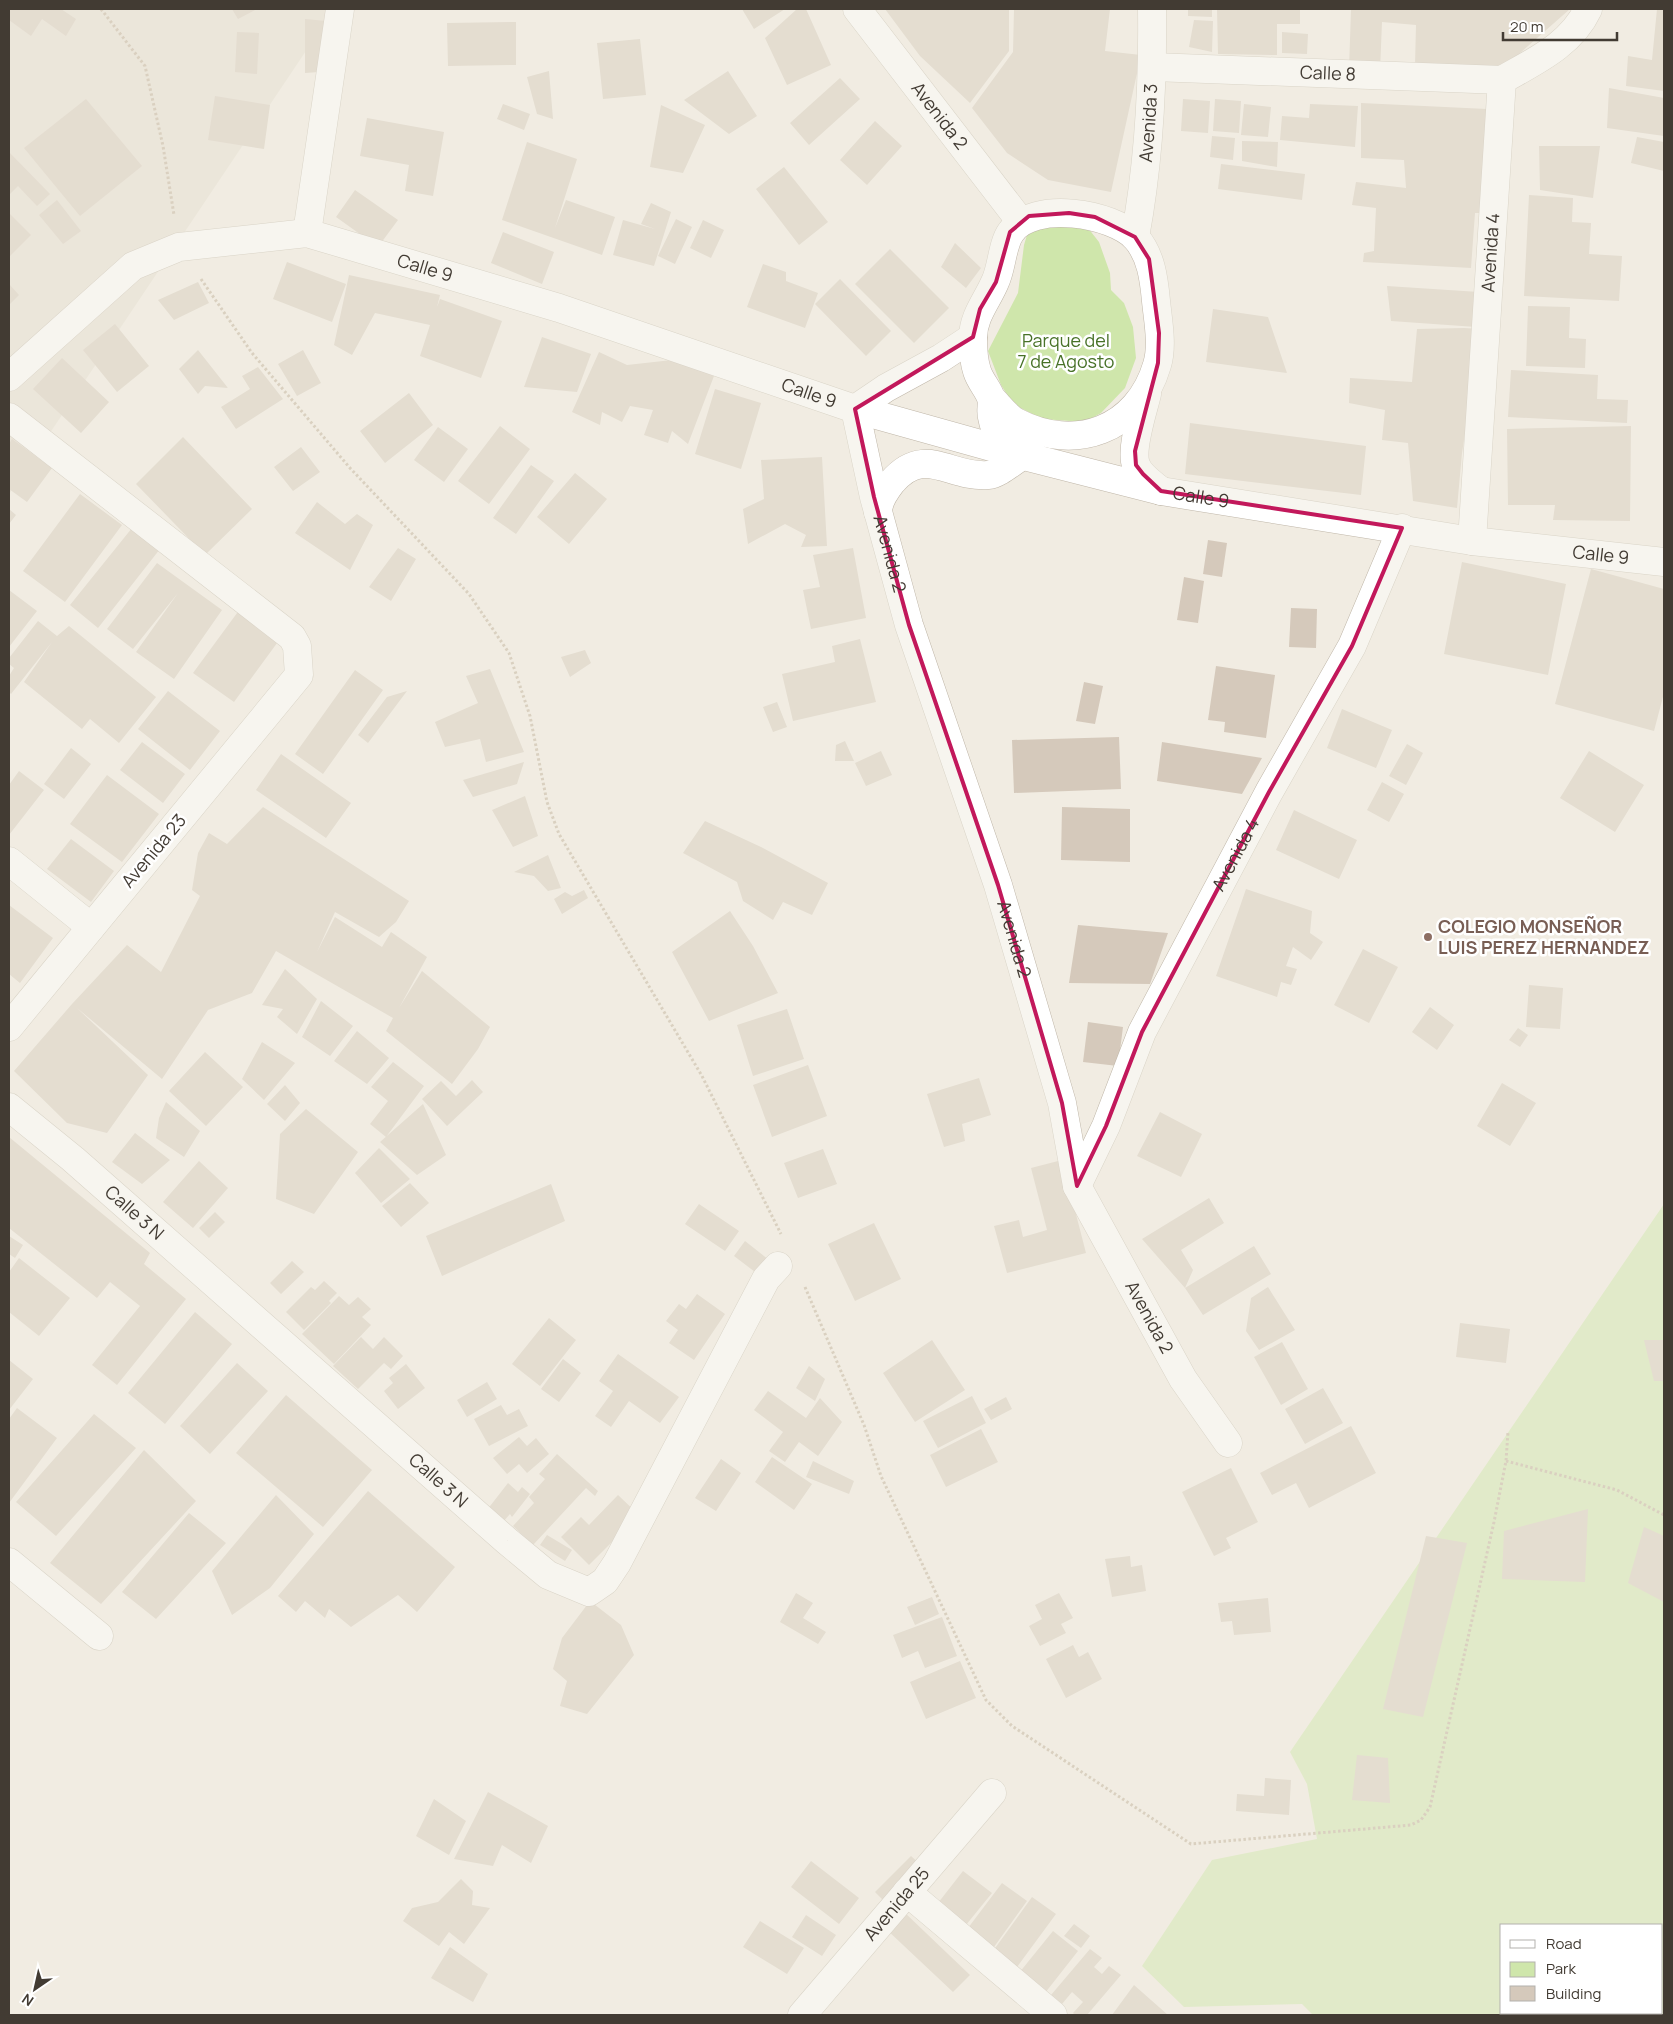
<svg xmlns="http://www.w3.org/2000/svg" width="1673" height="2024" viewBox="0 0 1673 2024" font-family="Manrope,sans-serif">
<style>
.residential{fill:#e5ddd0}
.green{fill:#cfe6ab;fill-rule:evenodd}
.building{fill:#d5c9bb}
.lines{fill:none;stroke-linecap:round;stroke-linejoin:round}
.minor-casing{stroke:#bfb6a8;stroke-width:29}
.path{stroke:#beae97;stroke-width:3;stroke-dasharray:2.5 2.5;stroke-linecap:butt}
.minor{stroke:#fff;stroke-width:28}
.marked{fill:none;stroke:#c2185b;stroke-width:4;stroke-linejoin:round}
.education-dot{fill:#8d6e63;stroke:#fff;stroke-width:2}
.labels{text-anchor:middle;stroke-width:5;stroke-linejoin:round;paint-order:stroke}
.street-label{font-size:18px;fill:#423b33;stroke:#fff}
.park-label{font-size:18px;fill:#487228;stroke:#fff}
.education-label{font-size:18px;font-weight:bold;fill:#785e54;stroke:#fff;text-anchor:start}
</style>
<rect width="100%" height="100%" fill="#f1ece2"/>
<path class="residential" d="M9,9H334L9,494Z"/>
<path class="green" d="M1042,220L1088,228L1099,242L1110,273L1111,290L1124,303L1133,327L1136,358L1125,388L1101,413L1085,422L1042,419L1015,405L1010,399L1001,385L988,351L1018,293L1024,245L1030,225Z
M1664,1204V2015H1313L1302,2004L1184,2007L1142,1966L1212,1860L1317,1839L1307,1784L1290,1752ZM1502,1925H1662V2013H1502Z"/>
<path class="building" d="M9,9H61L76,19L66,36L42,19L31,36L9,20Z
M232,9H257L238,19Z
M742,9H785L754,29Z
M797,9H806L831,65L787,85L765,38Z
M885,9H1009V51L970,103L920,56Z
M1014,9H1110L1105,51L1141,55L1111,192L1048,180L1007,153L972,108L1013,52Z
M1188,9H1212V17L1188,16Z
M1217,9H1300V24H1277V55L1218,54Z
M1351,9H1570L1503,68L1415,65L1416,25L1382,22L1380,71L1349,70Z
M1657,9H1664V91L1626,86L1628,56L1652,60Z
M305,19L326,21L319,72L305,73Z
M1194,20L1213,21L1212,52L1189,47Z
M516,22V65L448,66L447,23Z
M237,32L259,33L257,74L235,72Z
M1282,32L1308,34L1307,54L1282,53Z
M640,39L646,95L603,99L597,43Z
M549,71L553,119L537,114L527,77Z
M728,71L757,116L729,134L684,100Z
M840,78L860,99L809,145L790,123Z
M1609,88L1664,98V136L1607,128Z
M215,96L270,105L264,149L208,140Z
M86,99L142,166L80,216L24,148Z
M1183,99L1210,101L1208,133L1181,131Z
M1215,99L1241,101L1239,133L1213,131Z
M1361,103L1487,109L1491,213H1475L1471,268L1363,262L1364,253L1374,251L1376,208L1352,205L1356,182L1406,188L1404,160L1361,158Z
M503,104L530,114L524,130L497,119Z
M1244,104L1271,107L1268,137L1241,135Z
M1310,104L1358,106L1355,147L1280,140L1282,116L1309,118Z
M661,105L705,125L683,173L650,167Z
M367,118L444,132L433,196L405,191L409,165L360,156Z
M875,121L902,146L867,185L840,160Z
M1212,136L1235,138L1233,160L1210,157Z
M1637,137L1664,142V171L1631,163Z
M1242,141L1278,142L1277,167L1242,161Z
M527,142L577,159L555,228L566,200L615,217L602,255L502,220Z
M1539,146H1600L1593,198L1540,190Z
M9,152L50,194L37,206L18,186L9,195Z
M1221,164L1305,174L1302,200L1218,189Z
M784,167L828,222L799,245L756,189Z
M355,190L398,220L378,247L336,217Z
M1529,195L1573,198L1572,222L1591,223L1589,254L1622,256L1619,301L1524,296Z
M57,200L81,231L63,244L39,215Z
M651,203L671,212L654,266L613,255L623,220L655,229L641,224Z
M9,213L31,235L9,257Z
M676,219L692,227L675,264L658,256Z
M703,220L724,230L711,258L690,248Z
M503,232L554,252L542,284L491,263Z
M955,243L981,268L966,288L941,267Z
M890,249L949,308L914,343L855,284Z
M287,262L346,284L332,322L273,299Z
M763,264L786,272V281L818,293L805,328L747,307Z
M349,275L440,295L437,307L440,299L502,321L481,378L420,356L430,325L375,313L352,355L334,345Z
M840,279L891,331L866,356L815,304Z
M198,282L209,303L174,320L158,300Z
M9,284L19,295L9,305Z
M1387,286L1479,292L1476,327L1391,321Z
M1528,306L1570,307L1569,338L1586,339L1585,368L1526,366Z
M1213,309L1268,317L1287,373L1206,362Z
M115,324L149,366L117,392L83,350Z
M1464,328L1481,329L1462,453L1457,508L1413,501L1408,443L1382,440L1385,410L1349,403L1350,378L1412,382L1417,329Z
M542,337L591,354L577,392L524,387Z
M198,350L228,388L205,386L198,394L179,369Z
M303,350L321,383L297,396L278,364Z
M599,352L627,365L672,360L714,376L688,444L672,431L668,443L644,435L653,410L630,406L622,422L602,412L600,425L572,412Z
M62,358L109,402L81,433L33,389Z
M258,367L283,399L236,429L221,407L250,389L242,376Z
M1511,370L1598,375L1597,399L1628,400L1627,423L1508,417Z
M715,389L761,403L741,469L695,454Z
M409,393L433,425L385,463L360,431Z
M1190,423L1366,446L1361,495L1185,474Z
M500,426L530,449L489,504L458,481Z
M1631,426L1630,521L1553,520L1555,505H1508L1507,429Z
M438,427L468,449L444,482L414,460Z
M183,437L252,509L205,555L136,484Z
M12,439L52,468L27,502L9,489V444Z
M301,447L320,472L293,491L274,467Z
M822,457L827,546L801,547L806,535L785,524L748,544L743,509L764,499L761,460Z
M531,465L554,481L516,534L493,518Z
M575,473L607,499L569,544L537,517Z
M80,494L122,525L65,602L23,571Z
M317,502L345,524L357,514L373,525L350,570L295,533Z
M9,509L16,515L9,524Z
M132,528L160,549L98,628L70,605Z
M1208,540L1227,543L1222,577L1203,574Z
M398,548L416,559L391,601L369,587Z
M853,548L866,618L811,629L803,590L820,587L813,555Z
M1462,562L1566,584L1548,675L1444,654Z
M157,563L222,610L174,679L136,652L178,593L133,649L107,629Z
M1591,569L1664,589V693L1654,731L1555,704Z
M1184,577L1204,581L1198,623L1177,620Z
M9,590L37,611L9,647Z
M1291,608L1317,609L1316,648L1289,647Z
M240,609L280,639L234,702L193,673Z
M38,621L57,636L69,626L156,697L119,743L90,719L82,729L24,682L52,642L11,694L9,692V676L14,668L9,664V658Z
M860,639L876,702L793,721L782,674L835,662L832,646Z
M585,650L591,663L570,677L561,657Z
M1216,666L1275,675L1266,738L1224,732L1225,722L1208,720Z
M490,669L524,752L486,762L480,739L445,747L435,722L478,703L466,676Z
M355,670L383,690L323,774L295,754Z
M1084,682L1103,686L1095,724L1076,721Z
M168,691L220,731L190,770L138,729Z
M407,691L368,743L358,735L387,697Z
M777,702L787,727L773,732L763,707Z
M1342,709L1392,730L1376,768L1327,748Z
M1119,737L1121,789L1014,793L1012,740Z
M845,741L854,761H835L836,745Z
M142,742L185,774L163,803L120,770Z
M1162,742L1262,758L1242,794L1157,781Z
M1407,744L1423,753L1406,785L1389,776Z
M71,748L91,764L64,799L44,784Z
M881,751L892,775L866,786L855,763Z
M1589,751L1644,785L1615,832L1560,798Z
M281,754L351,803L326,838L256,790Z
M524,762L517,784L473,797L463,780Z
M19,771L44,790L9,835V785Z
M107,775L159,814L122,862L70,824Z
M1382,782L1404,794L1389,822L1367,810Z
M525,796L538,836L513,847L492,810Z
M263,807L409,901L396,922L379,937L335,912L317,952L335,917L382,947L391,932L427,957L399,1008L422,971L490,1027L478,1049L452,1084L386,1031L393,1018L276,951L252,993L208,1010L162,1079L77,1008L148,1075L107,1133L67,1123L14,1071L72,1004L127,945L161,972L200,896L192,890L198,853L209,833L227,844Z
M1062,807L1130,809V862L1061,860Z
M1294,810L1357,840L1339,879L1276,850Z
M705,821L761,847L828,883L812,915L783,902L773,920L743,901L737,882L683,853Z
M71,839L114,871L91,902L47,869Z
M548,855L561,888L548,891L534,876L514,872Z
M1246,889L1312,911L1310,933L1323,942L1311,960L1293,947L1286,966L1297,969L1291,985L1281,982L1277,997L1216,976Z
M584,890L588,898L562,914L554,899L565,892L572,896Z
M9,905L53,938L20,983L9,974Z
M730,911L753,946L778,993L709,1021L672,952Z
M1078,925L1168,933L1150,984L1069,983Z
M1363,949L1398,967L1369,1023L1334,1005Z
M285,969L317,999L297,1034L277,1017L283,1009L262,1005Z
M1529,985L1563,988L1560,1029L1526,1027Z
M321,1001L353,1026L330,1056L302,1037Z
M1430,1007L1454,1025L1437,1050L1412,1032Z
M787,1009L804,1059L753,1076L737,1025Z
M1088,1022L1123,1027L1118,1066L1083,1062Z
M1518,1028L1528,1035L1520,1047L1509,1040Z
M357,1031L389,1058L367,1084L334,1061Z
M262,1042L295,1063L264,1100L242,1079Z
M205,1052L243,1087L206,1126L169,1091Z
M393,1062L424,1086L386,1137L370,1124L388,1101L371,1087Z
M808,1065L827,1116L772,1137L753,1085Z
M979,1078L991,1115L962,1124L965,1141L944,1147L927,1094Z
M472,1080L483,1092L447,1126L422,1099L441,1081L456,1096Z
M1502,1083L1536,1103L1510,1146L1477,1126Z
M285,1085L300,1103L285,1121L267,1104Z
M166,1102L200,1131L184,1157L156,1138L159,1118Z
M423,1104L446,1155L417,1175L380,1142Z
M306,1109L358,1152L314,1214L276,1199L280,1134Z
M1160,1112L1202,1134L1181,1177L1137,1156Z
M135,1133L170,1160L142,1184L112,1162Z
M9,1137L150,1253L144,1264L186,1299L117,1385L92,1365L140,1306L110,1282L97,1298L9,1228Z
M379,1148L410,1179L381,1203L355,1173Z
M823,1149L837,1184L798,1198L784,1163Z
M1062,1160L1086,1253L1007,1273L994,1226L1019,1220L1023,1237L1047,1230L1031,1168Z
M199,1161L228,1188L193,1228L163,1202Z
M410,1183L429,1203L401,1227L382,1206Z
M551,1184L565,1221L442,1276L426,1236Z
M1209,1198L1224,1223L1181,1250L1193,1270L1185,1288L1142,1239Z
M699,1204L739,1231L725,1251L685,1224Z
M215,1212L225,1222L209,1238L199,1228Z
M874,1223L901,1279L855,1301L828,1244Z
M9,1236L23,1245L15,1258L9,1254Z
M745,1241L769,1260L759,1275L734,1256Z
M1254,1246L1271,1274L1203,1315L1185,1288Z
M19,1258L70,1298L39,1336L9,1312V1272Z
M292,1261L304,1272L281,1294L270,1283Z
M324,1281L337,1293L329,1301L331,1303L304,1330L286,1312L311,1287L315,1290Z
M1268,1287L1295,1330L1259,1350L1246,1331L1251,1298Z
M697,1294L725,1314L694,1360L669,1343L678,1330L666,1321L679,1304L686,1309Z
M339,1296L349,1305L358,1297L371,1309L362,1317L371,1325L334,1364L302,1334Z
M195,1312L232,1344L165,1424L128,1393Z
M549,1318L576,1340L540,1386L512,1364Z
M1460,1323L1510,1329L1506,1363L1456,1357Z
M361,1337L373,1349L384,1337L403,1356L391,1369L384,1363L358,1389L333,1366Z
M932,1340L965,1390L915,1422L883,1373Z
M1644,1340H1664V1381H1654Z
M1282,1342L1308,1389L1281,1405L1254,1357Z
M618,1354L679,1397L660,1423L629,1401L611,1427L595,1416L613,1391L599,1381Z
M563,1359L581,1373L559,1402L541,1389Z
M9,1360L33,1379L9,1410Z
M237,1363L268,1391L210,1454L180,1426Z
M406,1364L425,1388L398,1409L384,1391L393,1383L389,1378Z
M809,1366L825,1379L815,1401L796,1388Z
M487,1382L497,1399L467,1417L457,1400Z
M1323,1388L1343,1423L1305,1444L1285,1409Z
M768,1391L806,1418L820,1398L842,1422L818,1456L799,1442L785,1462L769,1451L783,1432L754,1410Z
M286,1395L372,1470L323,1527L236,1453Z
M972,1396L986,1423L938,1448L923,1421Z
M1006,1397L1012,1409L991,1420L984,1409Z
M501,1405L507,1415L519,1409L528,1426L489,1446L474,1419Z
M17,1408L57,1438L9,1503V1419Z
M94,1414L136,1448L56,1536L16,1502Z
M1351,1426L1376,1473L1309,1508L1296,1483L1272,1495L1260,1473Z
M981,1429L998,1462L946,1487L930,1455Z
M519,1437L527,1446L536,1438L549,1454L527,1473L519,1464L507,1474L493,1458Z
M144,1450L196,1501L101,1604L50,1563Z
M557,1454L598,1491L595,1496L586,1488L533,1545L513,1526L534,1503L529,1497L545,1479L539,1474Z
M772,1457L812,1484L794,1510L755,1482Z
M721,1459L741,1473L716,1511L695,1498Z
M813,1461L854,1481L849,1494L806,1477Z
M1231,1468L1258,1522L1226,1538L1231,1548L1214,1556L1182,1492Z
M508,1483L518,1492L522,1487L530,1494L512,1517L510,1514L503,1522L487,1510Z
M368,1491L455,1567L417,1612L398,1595L351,1627L329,1609L325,1618L305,1601L296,1612L278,1596Z
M276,1495L314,1534L270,1588L232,1615L212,1571Z
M618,1495L639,1515L589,1565L561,1537L581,1517L589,1525Z
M1588,1509L1585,1582L1502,1579L1504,1531Z
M189,1513L226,1543L156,1619L122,1592Z
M1644,1527L1664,1536V1602L1628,1583Z
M547,1535L572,1550L565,1561L540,1545Z
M1426,1536L1467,1543L1423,1717L1383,1709Z
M1130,1556L1131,1567L1142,1565L1146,1591L1112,1597L1105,1559Z
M796,1593L813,1603L803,1618L826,1632L818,1644L780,1622Z
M1059,1593L1073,1618L1061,1624L1066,1633L1040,1646L1029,1626L1042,1619L1035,1605Z
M932,1597L939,1614L915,1625L907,1607Z
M1268,1598L1271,1632L1234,1635L1232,1621L1221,1622L1218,1603Z
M590,1601L621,1625L634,1655L587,1714L560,1706L567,1681L553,1669L562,1638Z
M942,1617L957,1656L925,1668L918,1651L902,1658L893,1635Z
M1073,1645L1079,1657L1088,1652L1102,1679L1066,1698L1046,1659Z
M960,1661L976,1698L926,1719L910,1682Z
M1357,1755L1388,1758L1390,1803L1352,1800Z
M1265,1778L1291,1780L1289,1815L1236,1811L1237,1794L1264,1796Z
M488,1792L548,1826L531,1863L502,1845L493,1866L454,1859Z
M434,1799L466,1821L449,1855L416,1836Z
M911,1856L923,1867L886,1903L875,1892Z
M811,1861L859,1898L839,1924L791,1887Z
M963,1871L992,1893L966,1925L938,1903Z
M461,1879L473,1891L472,1905L490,1908L464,1944L449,1932L439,1946L403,1921L412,1908L438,1902Z
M1002,1883L1027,1901L994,1947L968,1928Z
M1032,1897L1056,1914L1017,1967L993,1951Z
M903,1911L970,1975L953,1992L886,1929Z
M806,1915L836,1935L822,1956L792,1937Z
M760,1921L804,1948L787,1974L743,1947Z
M1074,1924L1090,1936L1081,1948L1064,1936Z
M1053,1931L1078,1951L1045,1993L1019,1973Z
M450,1947L488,1974L473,2002L431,1978Z
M1090,1949L1102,1958L1094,1967L1102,1974L1109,1966L1121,1975L1087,2015H1075L1073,2013L1083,2002L1072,1992L1062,2004L1051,1995Z
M1134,1985L1168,2015H1112Z"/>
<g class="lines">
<g class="minor-casing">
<g id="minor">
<path id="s1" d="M857,9L1021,222"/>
<path id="s2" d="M1153,67L1502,80"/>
<path d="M307,233L340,9"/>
<path id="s3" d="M1135,237C1149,162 1153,85 1152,9"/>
<path id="s4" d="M9,377L133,266L179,247L307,233L559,308L855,409L1020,455L1161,491L1472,541L1664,562"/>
<path d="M1147,394C1143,411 1130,449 1136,465C1140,476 1153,484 1161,491"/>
<path d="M992,399C999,406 1007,417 1016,422C1075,453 1138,430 1157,365C1163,346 1158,321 1156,301C1154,279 1151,255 1136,238C1113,213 1033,200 1011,232C1002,244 1002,268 995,282C987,301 973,316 973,338C973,347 974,362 977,371C980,381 988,389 991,398C993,404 990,411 992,417C995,435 1005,445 1019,455"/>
<path id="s5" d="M855,409L874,497L909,625L998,885L1062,1103L1077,1186L1183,1379L1228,1443"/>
<path d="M855,409L886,388L941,358L973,337"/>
<path d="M9,417L292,637L297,646L299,675L9,1027"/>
<path d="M878,512C878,501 885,491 892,482C925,444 949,478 988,475C1001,474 1018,456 1031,451"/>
<path id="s6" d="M1472,541L1502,80C1535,61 1571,45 1588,9"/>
<path d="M9,861L91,927"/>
<path id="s7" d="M9,1107L73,1159L507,1541L548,1575L589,1592L605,1581L617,1563L766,1279L778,1266"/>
<path id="s8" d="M1077,1186L1106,1126L1142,1032L1269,792L1352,646L1402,528"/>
<path d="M9,1562L99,1636"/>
<path d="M907,1892L1053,2015"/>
<path id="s9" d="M802,2015L992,1793"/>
</g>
</g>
<path class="path" d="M101,9L145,66L163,146L174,215
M201,279L252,353L350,468L469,594L509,653L530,716L547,802L559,834L702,1076L781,1234
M805,1287L864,1425L881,1476L986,1700L1012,1726L1191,1844L1411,1825L1421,1820L1430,1807L1494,1522L1506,1461L1508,1432
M1506,1461L1617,1490L1664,1515"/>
<use href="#minor" class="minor"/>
</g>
<path d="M0 0H1673V2024H0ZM1069,213L1095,217L1135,237L1149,259L1159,333L1158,363L1135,451L1136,465L1143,474L1161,491L1402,528L1352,646L1269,792L1142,1032L1106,1126L1077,1186L1062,1103L998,885L909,625L874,497L855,409L973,337L980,309L996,282L1010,232L1029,216Z" fill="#f1ece2" fill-opacity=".55" fill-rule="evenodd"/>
<path class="marked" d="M1069,213L1095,217L1135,237L1149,259L1159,333L1158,363L1135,451L1136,465L1143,474L1161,491L1402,528L1352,646L1269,792L1142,1032L1106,1126L1077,1186L1062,1103L998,885L909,625L874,497L855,409L973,337L980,309L996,282L1010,232L1029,216Z"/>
<circle class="education-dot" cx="1428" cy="937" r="5"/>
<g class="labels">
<g class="street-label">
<text dy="6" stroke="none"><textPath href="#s2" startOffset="175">Calle 8</textPath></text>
<text dy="6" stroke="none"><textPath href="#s1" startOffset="135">Avenida 2</textPath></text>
<text dy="6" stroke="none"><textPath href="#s3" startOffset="115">Avenida 3</textPath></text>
<text dy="6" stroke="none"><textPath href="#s6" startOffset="289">Avenida 4</textPath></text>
<text dy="6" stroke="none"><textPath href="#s4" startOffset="468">Calle 9</textPath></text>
<text dy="6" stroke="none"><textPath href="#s4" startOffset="872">Calle 9</textPath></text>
<text dy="6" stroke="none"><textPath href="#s4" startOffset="1278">Calle 9</textPath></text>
<text dy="6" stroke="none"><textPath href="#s5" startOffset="149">Avenida 2</textPath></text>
<text dy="6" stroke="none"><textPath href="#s4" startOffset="1682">Calle 9</textPath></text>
<text transform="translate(154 851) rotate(-50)" y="6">Avenida 23</text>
<text dy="6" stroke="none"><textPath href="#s8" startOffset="368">Avenida 4</textPath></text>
<text dy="6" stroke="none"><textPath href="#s5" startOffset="554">Avenida 2</textPath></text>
<text dy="6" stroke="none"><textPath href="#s7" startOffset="164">Calle 3 N</textPath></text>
<text dy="6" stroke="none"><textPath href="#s5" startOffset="959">Avenida 2</textPath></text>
<text dy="6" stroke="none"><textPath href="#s7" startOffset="569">Calle 3 N</textPath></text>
<text dy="6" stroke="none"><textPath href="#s9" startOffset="146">Avenida 25</textPath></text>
</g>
<g class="park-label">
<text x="1066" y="347">Parque del<tspan x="1066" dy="21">7 de Agosto</tspan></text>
</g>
<g class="education-label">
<text x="1438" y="933">COLEGIO MONSEÑOR<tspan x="1438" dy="21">LUIS PEREZ HERNANDEZ</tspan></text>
</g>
</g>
<rect width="1673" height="2024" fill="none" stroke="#423b33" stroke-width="20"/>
<rect x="1500" y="1924" width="162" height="90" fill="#ffffff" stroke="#b3b1ad"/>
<rect x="1510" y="1940" width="25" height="8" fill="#ffffff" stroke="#b3b1ad"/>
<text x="1546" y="1949" font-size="15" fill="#423b33">Road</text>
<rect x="1510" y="1962" width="25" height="15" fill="#cfe6ab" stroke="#b3b1ad"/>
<text x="1546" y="1974" font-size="15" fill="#423b33">Park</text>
<rect x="1510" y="1986" width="25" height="15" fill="#d5c9bb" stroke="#b3b1ad"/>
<text x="1546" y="1999" font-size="15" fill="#423b33">Building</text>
<g transform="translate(35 1989) rotate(214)" stroke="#ffffff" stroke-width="4" paint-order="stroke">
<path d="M0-4L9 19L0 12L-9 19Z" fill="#423b33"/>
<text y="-8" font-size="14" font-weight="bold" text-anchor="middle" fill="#423b33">N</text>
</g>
<path d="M1503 32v8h114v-8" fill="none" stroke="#423b33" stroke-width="2.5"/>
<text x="1510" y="32" font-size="15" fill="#423b33" stroke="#ffffff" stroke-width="4" paint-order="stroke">20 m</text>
</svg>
